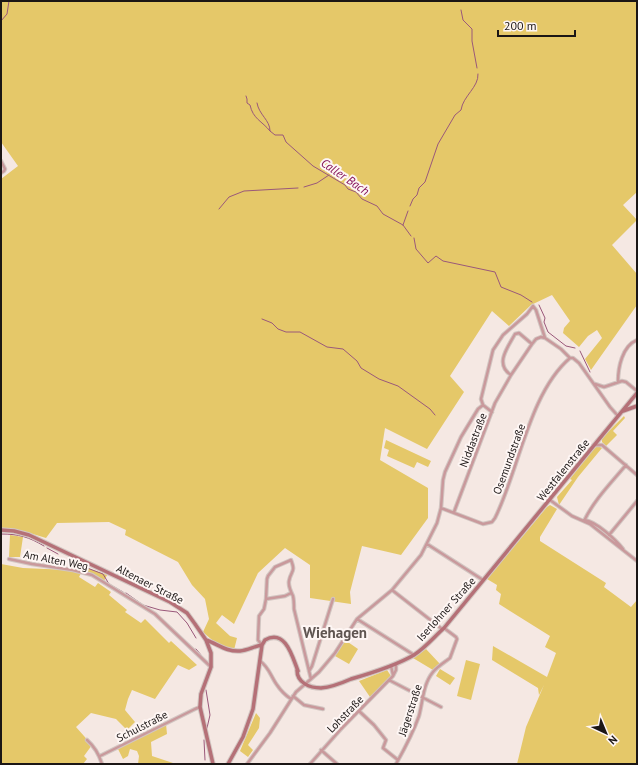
<svg xmlns="http://www.w3.org/2000/svg" width="638" height="765" viewBox="0 0 638 765" font-family="'PT Sans',sans-serif">
<style>
.green{fill:#e5c869}
.lines{fill:none;stroke-linecap:round;stroke-linejoin:round}
.stream{stroke:#9a587a;stroke-width:1}
.street-casing{stroke:#d2c6c2;stroke-width:4.5}
.secondary-casing{stroke:#d2c6c2;stroke-width:5.5}
.street{stroke:#c9999c;stroke-width:2.5}
.secondary{stroke:#b57077;stroke-width:3.5}
.labels{text-anchor:middle;stroke-width:4;stroke-linejoin:round;paint-order:stroke}
.street-label{font-size:11px;fill:#1b1615;stroke:#fef6f4}
.water-label{font-size:12px;font-style:italic;fill:#85165c;stroke:#fef6f4}
.district-label{font-size:15px;font-weight:bold;fill:#5f5551;stroke:#fef6f4}
</style>
<rect width="100%" height="100%" fill="#f5e8e3"/>
<path class="green" d="M1,1H637V192L623,205L637,220L612,245L637,274V305L591,370L585,359L602,338L597,330L588,336L579,347L563,333L564,328L570,321L552,295L531,305L509,326L492,311L450,376L464,392L427,449L385,428L380,460L428,488V518L401,555L362,546L350,592L351,604L310,598V565L285,548L258,573L234,624L222,615L216,623L230,636L237,638L234,650C219,647 214,642 203,632L209,619L205,599L192,585L178,562L125,535L126,530L109,522L57,523L46,538L23,531L1,528V179L18,166L1,142Z
M624,416L625,418L613,431L617,435L606,446L602,442V438Z
M386,440L431,461L428,467L417,462L414,468L387,456L389,450L384,448Z
M598,446L602,448L578,477L559,505L557,497L572,480L570,479L594,448Z
M550,505L557,509L540,537V541L606,583L604,587L631,607L637,600V764H517L526,727L544,685L539,695L538,688L492,660L493,646L547,677L556,653L545,647L550,636L499,604L501,594L496,590L497,585L487,579L547,507Z
M10,535L23,537L20,557H9Z
M73,560L90,569L107,575L103,583L92,575L82,571L79,577L95,587L98,583L111,592L109,595L127,610L125,612L141,623L145,619L169,643L171,641L197,665L189,670L178,665L155,699L132,690L128,699L125,710L135,722L127,730L116,719L91,713L76,727L92,745L84,756L87,759L83,764H1V564L23,568L69,570Z
M345,640L358,649L349,664L335,656Z
M426,649L440,664L433,670L413,658Z
M466,660L480,664L471,700L457,696Z
M440,669L455,678L450,685L436,676Z
M387,670L391,676L370,697L359,681Z
M256,713L260,718L259,728L248,745L253,750L248,757L240,751Z
M166,724L167,734L151,742L152,756L176,764H138L139,756L137,751L130,749L128,756L123,759L118,749Z"/>
<g class="lines">
<path class="stream" d="M461,10L463,20L472,29V41L477,68
M1,21L7,14L9,1
M246,96L247,99V103L250,105C253,119 262,121 270,131
M257,103C259,115 270,120 270,131L275,135H283L286,142L313,166L345,185L348,189L356,192L362,199L377,206L383,214L403,225L411,236
M304,187L317,183L329,175
M410,206L413,199L417,195L419,188L425,182L438,144L455,115L461,110C463,96 479,87 478,74
M219,209L229,197L244,191L298,188
M403,225L408,211
M414,238L416,249L428,263L436,256L443,261L495,272L501,287L521,295L532,302
M539,305L545,318L544,322L548,332L566,346L575,348
M262,319L272,323L278,329L286,332H300L327,347L343,349L357,361L361,368L379,379L398,386L430,409L435,415
M580,351L590,372
M1,534C19,534 29,537 44,546
M47,548L58,554
M73,561L82,566L103,574L109,584L123,592
M126,593L143,605L160,610L177,612L187,623L196,638
M196,649L206,661
M206,690L210,715L207,728
M204,740L205,760"/>
<g class="street-casing">
<path id="street" d="M1,161L5,169L4,171L1,173
M511,375C494,364 508,347 515,334L519,333L532,344
M618,382C618,368 622,346 637,340
M595,384L604,387L622,381L626,382L637,391
M483,405L492,412
M594,445H602L637,475
M550,500L572,516L590,524L637,561
M441,508L483,524L492,522L495,518C519,470 529,393 570,358
M454,512L495,403L511,375L532,344L536,339L541,337L545,338
M584,520C596,521 616,540 623,549
M584,521C594,500 611,483 626,465
M609,535L637,501
M427,544L483,580
M9,559L32,564L73,570L92,575L155,614L211,667
M392,590L442,629
M266,599L285,596L291,593
M357,619L414,655
M262,645L258,640L259,616L264,609L266,599L267,579L268,576L275,567L291,560C296,573 291,570 289,581C288,586 291,592 293,596C294,600 294,605 294,609L311,679
M260,661C269,667 271,677 277,685C281,691 285,695 291,699
M391,666L393,675
M309,671L312,666L333,599
M389,680L441,707
M293,696L304,705L323,709
M359,711L374,725L386,740L383,748L398,760
M87,740C95,747 99,754 102,764
M321,750L337,764
M100,756L195,709L200,707
M247,764L270,733L296,692L319,672L335,653L357,619L392,590L421,555L437,523L441,508L443,480L445,472L461,437L478,409L483,405L481,399L493,350L503,335L527,314L533,306L536,310L545,338L561,349L570,358H573L579,363L610,407L618,416
M310,764L341,729L393,676L396,670V664
M396,764C405,748 413,733 419,716C423,701 423,684 433,672C438,666 445,662 450,658L457,639L456,637L444,628"/>
</g>
<g class="secondary-casing">
<path id="secondary" d="M623,411L637,406
M1,530L14,531L29,535L170,602L187,613L195,624L206,640L211,653V667L201,694L200,707L213,764
M206,640C218,644 226,652 240,651C248,650 255,646 262,645
M297,670C297,683 310,688 321,688C332,687 342,683 351,679C372,673 395,666 414,655C426,647 434,637 444,628L637,393
M228,764L243,737L253,709L262,645L265,640C286,628 293,659 298,671"/>
</g>
<use href="#street" class="street"/>
<use href="#secondary" class="secondary"/>
</g>
<g class="labels">
<g class="street-label">
<text transform="translate(473 440) rotate(-69)" y="4">Niddastraße</text>
<text transform="translate(509 459) rotate(-70)" y="4">Osemundstraße</text>
<text transform="translate(563 470) rotate(-51)" y="4">Westfalenstraße</text>
<text transform="translate(56 560) rotate(11)" y="4">Am Alten Weg</text>
<text transform="translate(150 584) rotate(27)" y="4">Altenaer Straße</text>
<text transform="translate(446 609) rotate(-48)" y="4">Iserlohner Straße</text>
<text transform="translate(410 710) rotate(-72)" y="4">Jägerstraße</text>
<text transform="translate(345 714) rotate(-46)" y="4">Lohstraße</text>
<text transform="translate(142 726) rotate(-27)" y="4">Schulstraße</text>
</g>
<g class="water-label">
<text transform="translate(345 177) rotate(34)" y="4">Caller Bach</text>
</g>
<g class="district-label">
<text x="335" y="638">Wiehagen</text>
</g>
</g>
<rect width="638" height="765" fill="none" stroke="#1b1615" stroke-width="4"/>
<g transform="translate(606 733) rotate(136)" stroke="#fef6f4" stroke-width="3" paint-order="stroke">
<path d="M0-3L7 15L0 10L-7 15Z" fill="#1b1615"/>
<text y="-6" font-size="11" font-weight="bold" text-anchor="middle" fill="#1b1615">N</text>
</g>
<path d="M498 30v6h77v-6" fill="none" stroke="#1b1615" stroke-width="2"/>
<text x="504" y="30" font-size="12" fill="#1b1615" stroke="#fef6f4" stroke-width="3" paint-order="stroke">200 m</text>
</svg>
